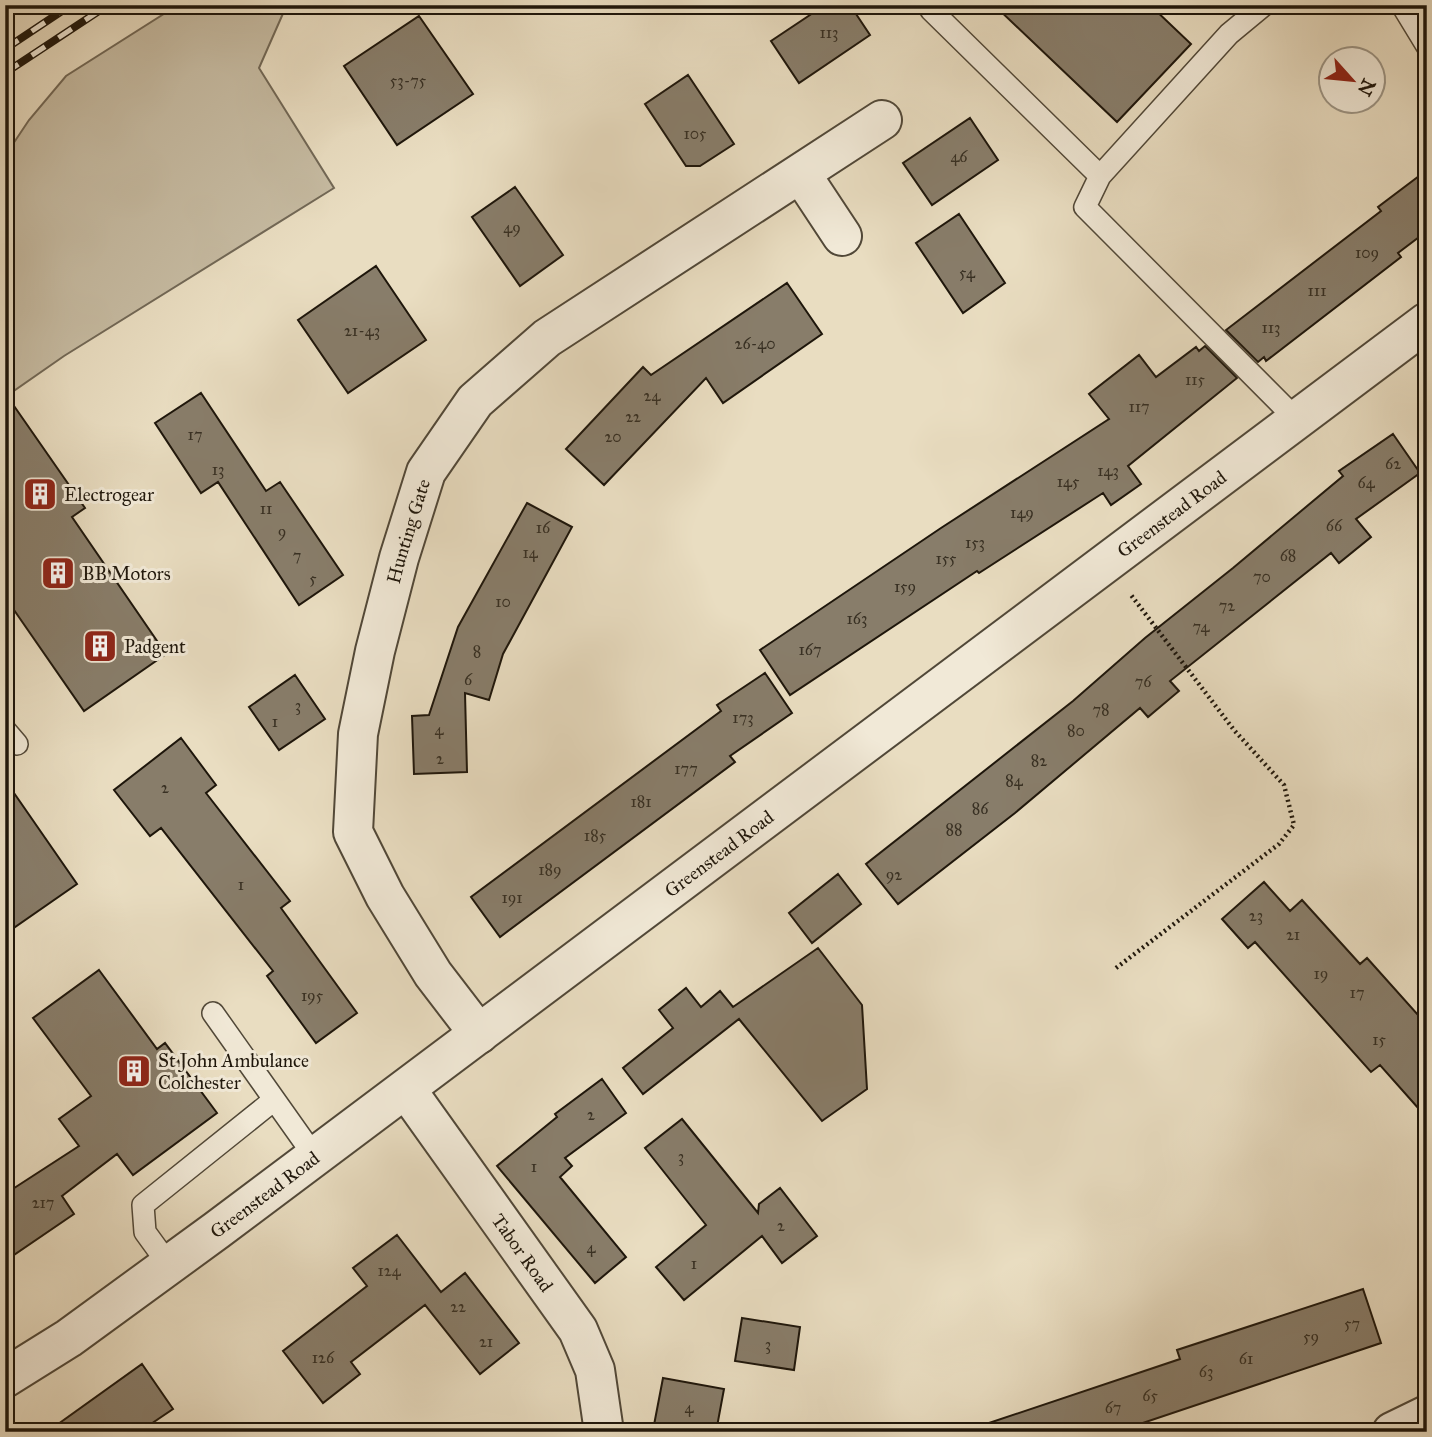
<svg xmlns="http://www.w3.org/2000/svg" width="1432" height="1437" viewBox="0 0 1432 1437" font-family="'IM FELL Great Primer',serif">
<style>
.green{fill:#c6bba2;stroke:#726856;stroke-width:2}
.building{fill:#887d6a;stroke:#1e160b;stroke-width:2}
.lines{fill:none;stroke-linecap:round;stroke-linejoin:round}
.service-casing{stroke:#514838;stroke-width:24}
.minor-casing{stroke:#514838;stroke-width:42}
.tertiary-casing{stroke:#514838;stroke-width:42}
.path{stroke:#1e160b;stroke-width:4.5;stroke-dasharray:2 3.5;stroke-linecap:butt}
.service{stroke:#f1e9d7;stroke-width:21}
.minor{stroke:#f1e9d7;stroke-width:38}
.tertiary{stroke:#f1e9d7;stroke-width:38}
.rail-casing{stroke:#1e160b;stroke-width:8}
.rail{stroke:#f1e9d7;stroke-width:5;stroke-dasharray:16;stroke-linecap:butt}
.labels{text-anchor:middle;stroke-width:6;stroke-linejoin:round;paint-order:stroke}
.number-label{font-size:16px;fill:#383023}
.poi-label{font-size:19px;fill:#1e160b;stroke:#f1e9d7;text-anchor:start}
.street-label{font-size:19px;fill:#1e160b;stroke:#f1e9d7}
</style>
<rect width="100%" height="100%" fill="#e9ddc1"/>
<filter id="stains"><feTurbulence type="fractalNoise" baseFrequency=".00286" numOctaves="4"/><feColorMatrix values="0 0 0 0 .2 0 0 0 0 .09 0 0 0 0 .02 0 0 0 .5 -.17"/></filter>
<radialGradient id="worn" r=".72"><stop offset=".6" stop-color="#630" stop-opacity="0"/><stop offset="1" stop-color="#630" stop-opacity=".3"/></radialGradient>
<path class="green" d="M178,5H285V9L259,68L334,188L64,356L5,397V156L29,120L66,76Z"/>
<path class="building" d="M825,5H850L870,35L799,83L771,41Z
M994,5H1150L1191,44L1117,122Z
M419,16L473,94L397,145L344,66Z
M688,75L734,144L700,166H686L645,104Z
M970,118L998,160L932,205L903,163Z
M1427,170V231L1398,253L1401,257L1266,361L1264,357L1258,362L1226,330L1381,211L1378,207Z
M515,187L563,255L520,286L472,217Z
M959,214L1005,283L963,313L916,243Z
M376,266L426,340L348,393L298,320Z
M787,283L822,334L723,403L706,378L604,485L566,449L643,367L651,375Z
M1205,346L1237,378L1128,466L1141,484L1111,505L1103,493L979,573L977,571L790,695L760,650L941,528L1109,419L1089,394L1139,355L1156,377L1196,347L1199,351Z
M5,393L85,508L72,517L166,654L84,711L5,597Z
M201,393L266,491L280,482L343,575L299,605L218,482L201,493L155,423Z
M1393,434L1420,473L1356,519L1371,537L1339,563L1331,553L1170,681L1179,691L1148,717L1140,708L1015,813L898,904L866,864L1073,701L1145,638L1233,568L1343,476L1339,471Z
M527,503L572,527L503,654L489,700L465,693L467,772L414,774L412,716L429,715L458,627Z
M765,673L792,713L730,756L735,762L500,937L471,897L721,711L717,705Z
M295,675L325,719L279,750L249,707Z
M181,738L216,785L206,793L290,901L281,908L357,1013L316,1043L267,976L273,971L161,828L150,836L114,790Z
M5,780L77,884L5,934Z
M838,874L861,904L812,943L789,913Z
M1264,882L1290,911L1302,900L1360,964L1367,958L1427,1025V1118L1380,1065L1371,1072L1255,942L1248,948L1222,919Z
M818,948L862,1005L867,1089L822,1121L739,1019L643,1094L623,1068L673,1028L659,1010L686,988L701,1007L720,991L733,1007Z
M99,970L157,1049L165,1043L217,1113L133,1175L117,1154L62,1196L74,1214L5,1261V1194L79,1146L59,1119L91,1096L33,1018Z
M602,1079L626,1113L565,1158L572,1166L560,1177L626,1257L595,1283L497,1166L557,1117L555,1114Z
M682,1119L758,1213L759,1204L780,1188L817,1236L782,1263L762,1236L684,1300L656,1267L706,1225L645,1148Z
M397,1235L441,1292L465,1273L519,1343L480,1374L425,1305L351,1362L360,1374L323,1403L283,1351L367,1286L353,1268Z
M1363,1289L1381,1343L1116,1432H984L983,1425L1180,1359L1177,1350Z
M742,1318L800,1327L794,1370L735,1361Z
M142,1364L173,1409L139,1432H47Z
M663,1378L724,1389L716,1432H691L654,1425Z"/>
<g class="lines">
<g class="service-casing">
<path id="service" d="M1264,5L1229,34L1100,176L1085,207L1297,420
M1402,5L1427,46
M931,10L1100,176
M5,730L17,744
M213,1013L315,1157
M169,1265L145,1232L143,1205L274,1100"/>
</g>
<g class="minor-casing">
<g id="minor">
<path d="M801,174L842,236"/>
<path id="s1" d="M479,1034L433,974L385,896L353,832L358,734L375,651L399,558L426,472L475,401L547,338L882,120"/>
<path id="s2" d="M406,1089L578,1330L595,1370L604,1432"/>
<path d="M1392,1432L1427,1415"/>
</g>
</g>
<g class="tertiary-casing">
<g id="tertiary">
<path id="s3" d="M5,1378L69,1338L217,1230L1427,322"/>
</g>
</g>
<path class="path" d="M1116,968L1279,844L1294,825L1284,785L1234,730L1131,595"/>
<use href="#service" class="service"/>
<use href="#minor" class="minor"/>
<use href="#tertiary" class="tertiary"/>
<g class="rail-casing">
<path id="rail" d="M5,49L71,5
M5,73L108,5"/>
</g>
<use href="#rail" class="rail"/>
</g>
<defs>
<g id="building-square" transform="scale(1.75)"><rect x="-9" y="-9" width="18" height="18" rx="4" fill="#8f2418" stroke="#f1e9d7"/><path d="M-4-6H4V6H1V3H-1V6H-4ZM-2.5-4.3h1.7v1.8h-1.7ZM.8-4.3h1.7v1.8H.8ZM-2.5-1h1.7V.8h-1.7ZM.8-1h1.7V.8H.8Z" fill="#fff"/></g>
</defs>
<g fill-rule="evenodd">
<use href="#building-square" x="40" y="494"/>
<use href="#building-square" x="58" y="573"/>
<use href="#building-square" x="100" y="646"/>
<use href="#building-square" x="134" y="1071"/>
</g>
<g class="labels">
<g class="number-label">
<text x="829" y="38">113</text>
<text x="408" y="86">53-75</text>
<text x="695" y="139">105</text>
<text x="959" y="162">46</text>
<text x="512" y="233">49</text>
<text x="1367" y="258">109</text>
<text x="967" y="278">54</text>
<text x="1317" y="296">111</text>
<text x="1271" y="333">113</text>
<text x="362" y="336">21-43</text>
<text x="755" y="349">26-40</text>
<text x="1195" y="385">115</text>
<text x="652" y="401">24</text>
<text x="1139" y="412">117</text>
<text x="633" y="422">22</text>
<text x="195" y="440">17</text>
<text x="613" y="442">20</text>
<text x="1393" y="469">62</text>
<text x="218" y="475">13</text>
<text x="1108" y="476">143</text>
<text x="1068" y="487">145</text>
<text x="1366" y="488">64</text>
<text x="266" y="514">11</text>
<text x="1022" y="518">149</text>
<text x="1334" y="531">66</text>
<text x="543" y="533">16</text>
<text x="282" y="537">9</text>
<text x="975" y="548">153</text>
<text x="530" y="558">14</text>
<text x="297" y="561">7</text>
<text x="1288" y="561">68</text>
<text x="946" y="564">155</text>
<text x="1262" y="582">70</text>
<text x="313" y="584">5</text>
<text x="905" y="592">159</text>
<text x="503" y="607">10</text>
<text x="1227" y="611">72</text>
<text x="857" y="624">163</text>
<text x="1201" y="632">74</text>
<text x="810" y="655">167</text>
<text x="477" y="657">8</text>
<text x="468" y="685">6</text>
<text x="1143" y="687">76</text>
<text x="298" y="711">3</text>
<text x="1101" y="715">78</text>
<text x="743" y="723">173</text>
<text x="275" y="727">1</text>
<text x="439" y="735">4</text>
<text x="1076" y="736">80</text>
<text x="440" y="764">2</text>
<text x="1039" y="766">82</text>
<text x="686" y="774">177</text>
<text x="1014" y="786">84</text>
<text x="165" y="793">2</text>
<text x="641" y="807">181</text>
<text x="980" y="814">86</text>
<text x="954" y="835">88</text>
<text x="595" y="841">185</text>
<text x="550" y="875">189</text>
<text x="894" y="880">92</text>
<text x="241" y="890">1</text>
<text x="512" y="903">191</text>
<text x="1256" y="921">23</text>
<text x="1293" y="940">21</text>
<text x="1321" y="979">19</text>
<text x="1357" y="998">17</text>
<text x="312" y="1001">195</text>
<text x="1379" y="1045">15</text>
<text x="591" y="1120">2</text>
<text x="681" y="1162">3</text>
<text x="534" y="1172">1</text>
<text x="43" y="1208">217</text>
<text x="781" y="1231">2</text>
<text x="591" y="1253">4</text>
<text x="694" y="1269">1</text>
<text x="389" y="1276">124</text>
<text x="458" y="1312">22</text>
<text x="1352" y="1329">57</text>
<text x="1311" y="1342">59</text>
<text x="486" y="1347">21</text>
<text x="768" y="1350">3</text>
<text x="323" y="1363">126</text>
<text x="1246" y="1364">61</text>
<text x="1206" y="1377">63</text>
<text x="1150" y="1401">65</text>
<text x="689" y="1413">4</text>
<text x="1113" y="1413">67</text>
</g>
<g class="poi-label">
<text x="64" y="501">Electrogear</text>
<text x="82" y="580">BB Motors</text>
<text x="124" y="653">Padgent</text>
<text x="158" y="1067">St John Ambulance<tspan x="158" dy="22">Colchester</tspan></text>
</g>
<g class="street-label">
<text dy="7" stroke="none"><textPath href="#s3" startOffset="1452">Greenstead Road</textPath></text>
<text dy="7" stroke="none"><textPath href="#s1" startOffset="546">Hunting Gate</textPath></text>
<text dy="7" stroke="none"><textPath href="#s3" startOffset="886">Greenstead Road</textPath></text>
<text dy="7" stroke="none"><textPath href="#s3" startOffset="318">Greenstead Road</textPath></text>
<text dy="7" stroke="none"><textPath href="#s2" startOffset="201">Tabor Road</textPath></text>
</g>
</g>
<rect width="1432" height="1437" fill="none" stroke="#e9ddc1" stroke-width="28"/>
<rect x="7" y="7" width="1418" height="1423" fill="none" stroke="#1e160b" stroke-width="3.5"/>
<rect x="14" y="14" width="1404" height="1409" fill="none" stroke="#1e160b" stroke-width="2"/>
<g transform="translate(1352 80) rotate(117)"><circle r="33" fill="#f1e9d7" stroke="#9d9585" stroke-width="2"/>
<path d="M0-5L12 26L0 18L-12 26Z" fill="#8f2418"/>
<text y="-10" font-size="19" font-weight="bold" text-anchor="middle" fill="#1e160b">N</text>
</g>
<rect width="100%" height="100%" filter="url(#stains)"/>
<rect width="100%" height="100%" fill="url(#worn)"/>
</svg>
